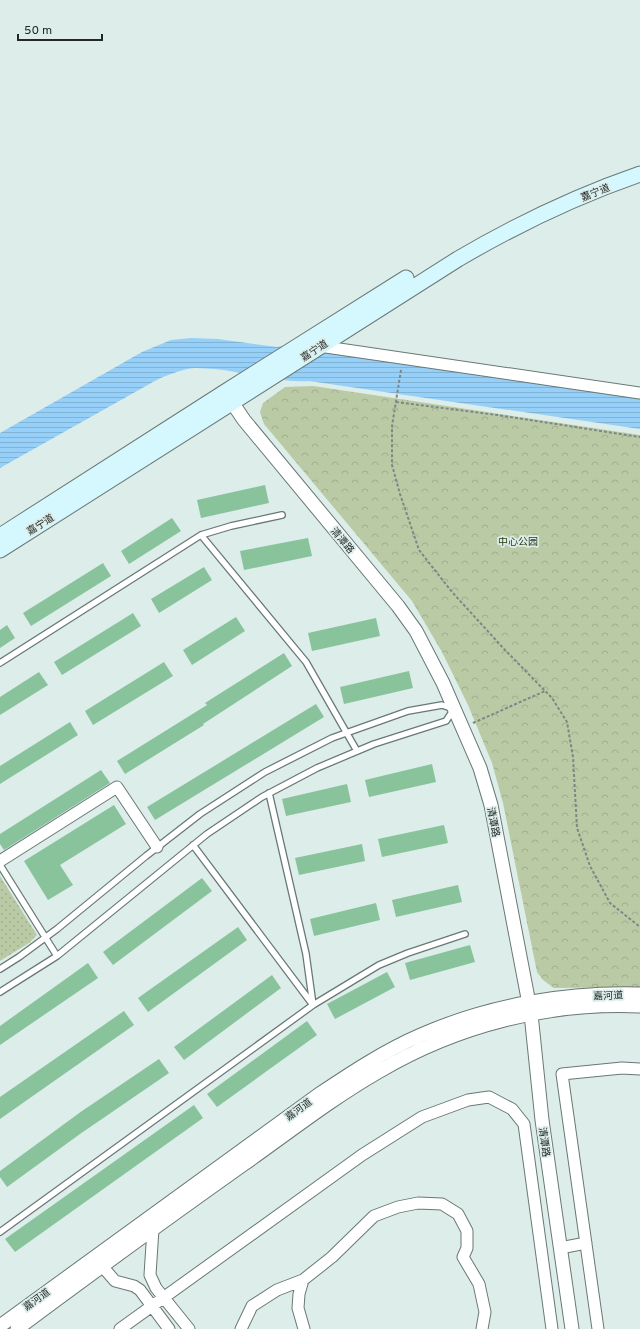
<svg xmlns="http://www.w3.org/2000/svg" width="640" height="1329" viewBox="0 0 640 1329" font-family="Overpass,'Noto Sans SC',sans-serif">
<style>
.park{fill:url(#park-crowns)}
.garden{fill:url(#garden-dots)}
.water{fill:url(#water-rules)}
.building{fill:#88c39c}
.lines{fill:none;stroke-linecap:round;stroke-linejoin:round}
.service-casing{stroke:#697875;stroke-width:8}
.minor-casing{stroke:#697875;stroke-width:13}
.tertiary-casing{stroke:#697875;stroke-width:15}
.secondary-casing{stroke:#697875;stroke-width:17}
.path{stroke:#7d8886;stroke-width:2;stroke-dasharray:3 2;stroke-linecap:butt}
.service{stroke:#fff;stroke-width:5.5}
.minor{stroke:#fff;stroke-width:11}
.tertiary{stroke:#fff;stroke-width:13}
.secondary{stroke:#d5f8fe;stroke-width:15}
.labels{text-anchor:middle;stroke-width:3.5;stroke-linejoin:round;paint-order:stroke}
.street-label{font-size:10px;fill:#232928;stroke:#dcedea}
.park-label{font-size:10px;fill:#2a3a10;stroke:#dcedea}
</style>
<defs>
<pattern id="park-crowns" width="20" height="18" patternUnits="userSpaceOnUse"><rect width="20" height="18" fill="#bacaa5"/><path d="M2 6a3 3 0 1 1 6 0M12 15a3 3 0 1 1 6 0" fill="none" stroke="#a0ae8e"/></pattern>
<pattern id="garden-dots" width="8" height="8" patternUnits="userSpaceOnUse"><rect width="8" height="8" fill="#bacaa5"/><path d="M2 2h.1M6 6h.1" fill="none" stroke="#a0ae8e" stroke-width="1.8" stroke-linecap="round"/></pattern>
<pattern id="water-rules" width="6" height="5" patternUnits="userSpaceOnUse"><rect width="6" height="5" fill="#96d0f8"/><path d="M0 2.5h6" fill="none" stroke="#81b3d5"/></pattern>
</defs>
<rect width="100%" height="100%" fill="#dcedea"/>
<path class="park" d="M313,386L640,435V987L554,988L543,980L537,972L503,803L492,763L468,705L442,652L412,601L264,424L260,412L263,403L285,387Z"/>
<path class="garden" d="M0,876L37,935L29,943L0,961Z"/>
<path class="water" d="M191,338L218,339L277,347L286,345L344,355L640,399V429L309,381C278,383 246,372 215,369C206,369 196,367 187,369C175,372 164,376 153,382L0,468V433L142,352L171,340Z"/>
<path class="building" d="M265,485L269,503L201,518L197,500Z
M172,518L181,531L129,564L121,551Z
M308,538L312,556L244,570L240,551Z
M103,563L111,576L31,626L23,613Z
M204,567L212,580L159,613L151,599Z
M133,613L141,626L62,675L54,662Z
M236,617L245,631L192,665L183,650Z
M376,618L380,636L312,651L308,633Z
M7,625L15,638L0,648V630Z
M284,653L292,666L203,724L204,725L125,774L117,761L207,705L205,703Z
M164,662L173,676L93,725L85,711Z
M409,671L413,688L344,704L340,687Z
M39,672L48,685L0,715V697Z
M316,704L324,717L155,820L147,807Z
M70,722L78,735L0,784V766Z
M432,764L436,782L369,797L365,780Z
M101,770L110,783L4,850L0,844V834Z
M347,784L351,802L286,816L282,799Z
M114,805L126,824L60,865L73,885L48,900L24,861Z
M444,825L448,843L382,857L378,839Z
M362,844L365,861L299,875L295,858Z
M202,878L212,891L113,965L103,952Z
M458,885L462,902L396,917L392,900Z
M376,903L380,920L314,936L310,919Z
M238,927L247,940L148,1012L138,998Z
M470,945L475,962L410,980L405,963Z
M88,963L98,978L0,1045V1026Z
M387,972L395,987L335,1019L327,1004Z
M272,975L281,988L184,1060L174,1047Z
M124,1011L134,1025L0,1119V1097Z
M307,1021L317,1035L217,1107L207,1094Z
M159,1059L169,1073L80,1134L7,1187L0,1177V1171L82,1111Z
M194,1105L203,1118L15,1252L5,1239Z"/>
<g class="lines">
<g class="service-casing">
<path id="service" d="M201,535L306,662L357,751
M0,663L201,535L231,526L282,515
M269,793L306,954L313,1005
M193,845L313,1005
M0,865L57,956
M0,969L19,957L57,929L146,856L200,814L265,772L332,738L408,711L442,705L454,709L446,721L374,744L317,768L262,797L207,834L57,956L0,992
M0,1232L313,1005L379,965L408,953L465,934"/>
</g>
<g class="minor-casing">
<path id="minor" d="M319,346L640,393
M0,861L117,787L157,847
M153,1229L150,1275L156,1288L189,1329
M560,1248L586,1243
M102,1266L115,1281L134,1286L140,1290L169,1329
M303,1280L299,1294L298,1308L304,1329
M120,1329L362,1155L422,1117L468,1100L489,1097L512,1109L524,1124L552,1329
M241,1329L252,1306L277,1290L303,1280L332,1257L374,1216L398,1207L418,1203L442,1204L458,1214L467,1231V1248L463,1257L479,1284L485,1312L482,1329
M598,1329L562,1074L622,1068L640,1069"/>
</g>
<g class="tertiary-casing">
<path id="tertiary" d="M227,395L244,420L398,606L416,631L443,683L480,768L491,805L531,1014L542,1120L572,1329
M0,1326L318,1095C351,1073 384,1051 421,1035C489,1005 566,992 640,994
M17,1329C92,1273 168,1218 244,1164C288,1133 331,1099 378,1072C457,1025 549,1002 640,1006"/>
</g>
<g class="secondary-casing">
<path id="secondary" d="M0,536L225,392L406,278
M0,550L458,259C516,225 576,196 640,174"/>
</g>
<path class="path" d="M401,370L392,426V465L400,494L419,550L452,592L505,650L552,698L567,722L573,757L577,828L590,866L610,903L640,927
M396,402L497,415L640,437
M473,723L545,691"/>
<use href="#service" class="service"/>
<use href="#minor" class="minor"/>
<use href="#tertiary" class="tertiary"/>
<use href="#secondary" class="secondary"/>
</g>
<g class="labels">
<g class="street-label">
<text transform="translate(595 192) rotate(-22)" y="4">嘉宁道</text>
<text transform="translate(314 350) rotate(-33)" y="4">嘉宁道</text>
<text transform="translate(40 524) rotate(-32)" y="4">嘉宁道</text>
<text transform="translate(343 540) rotate(50)" y="4">清潭路</text>
<text transform="translate(494 822) rotate(79)" y="4">清潭路</text>
<text transform="translate(608 995) rotate(-2)" y="4">嘉河道</text>
<text transform="translate(298 1109) rotate(-36)" y="4">嘉河道</text>
<text transform="translate(545 1142) rotate(82)" y="4">清潭路</text>
<text transform="translate(36 1299) rotate(-36)" y="4">嘉河道</text>
</g>
<g class="park-label">
<text x="518" y="545">中心公园</text>
</g>
</g>
<path d="M18 34v6h84v-6" fill="none" stroke="#232928" stroke-width="2"/>
<text x="24" y="34" font-size="12" fill="#232928" stroke="#dcedea" stroke-width="3" paint-order="stroke">50 m</text>
</svg>
